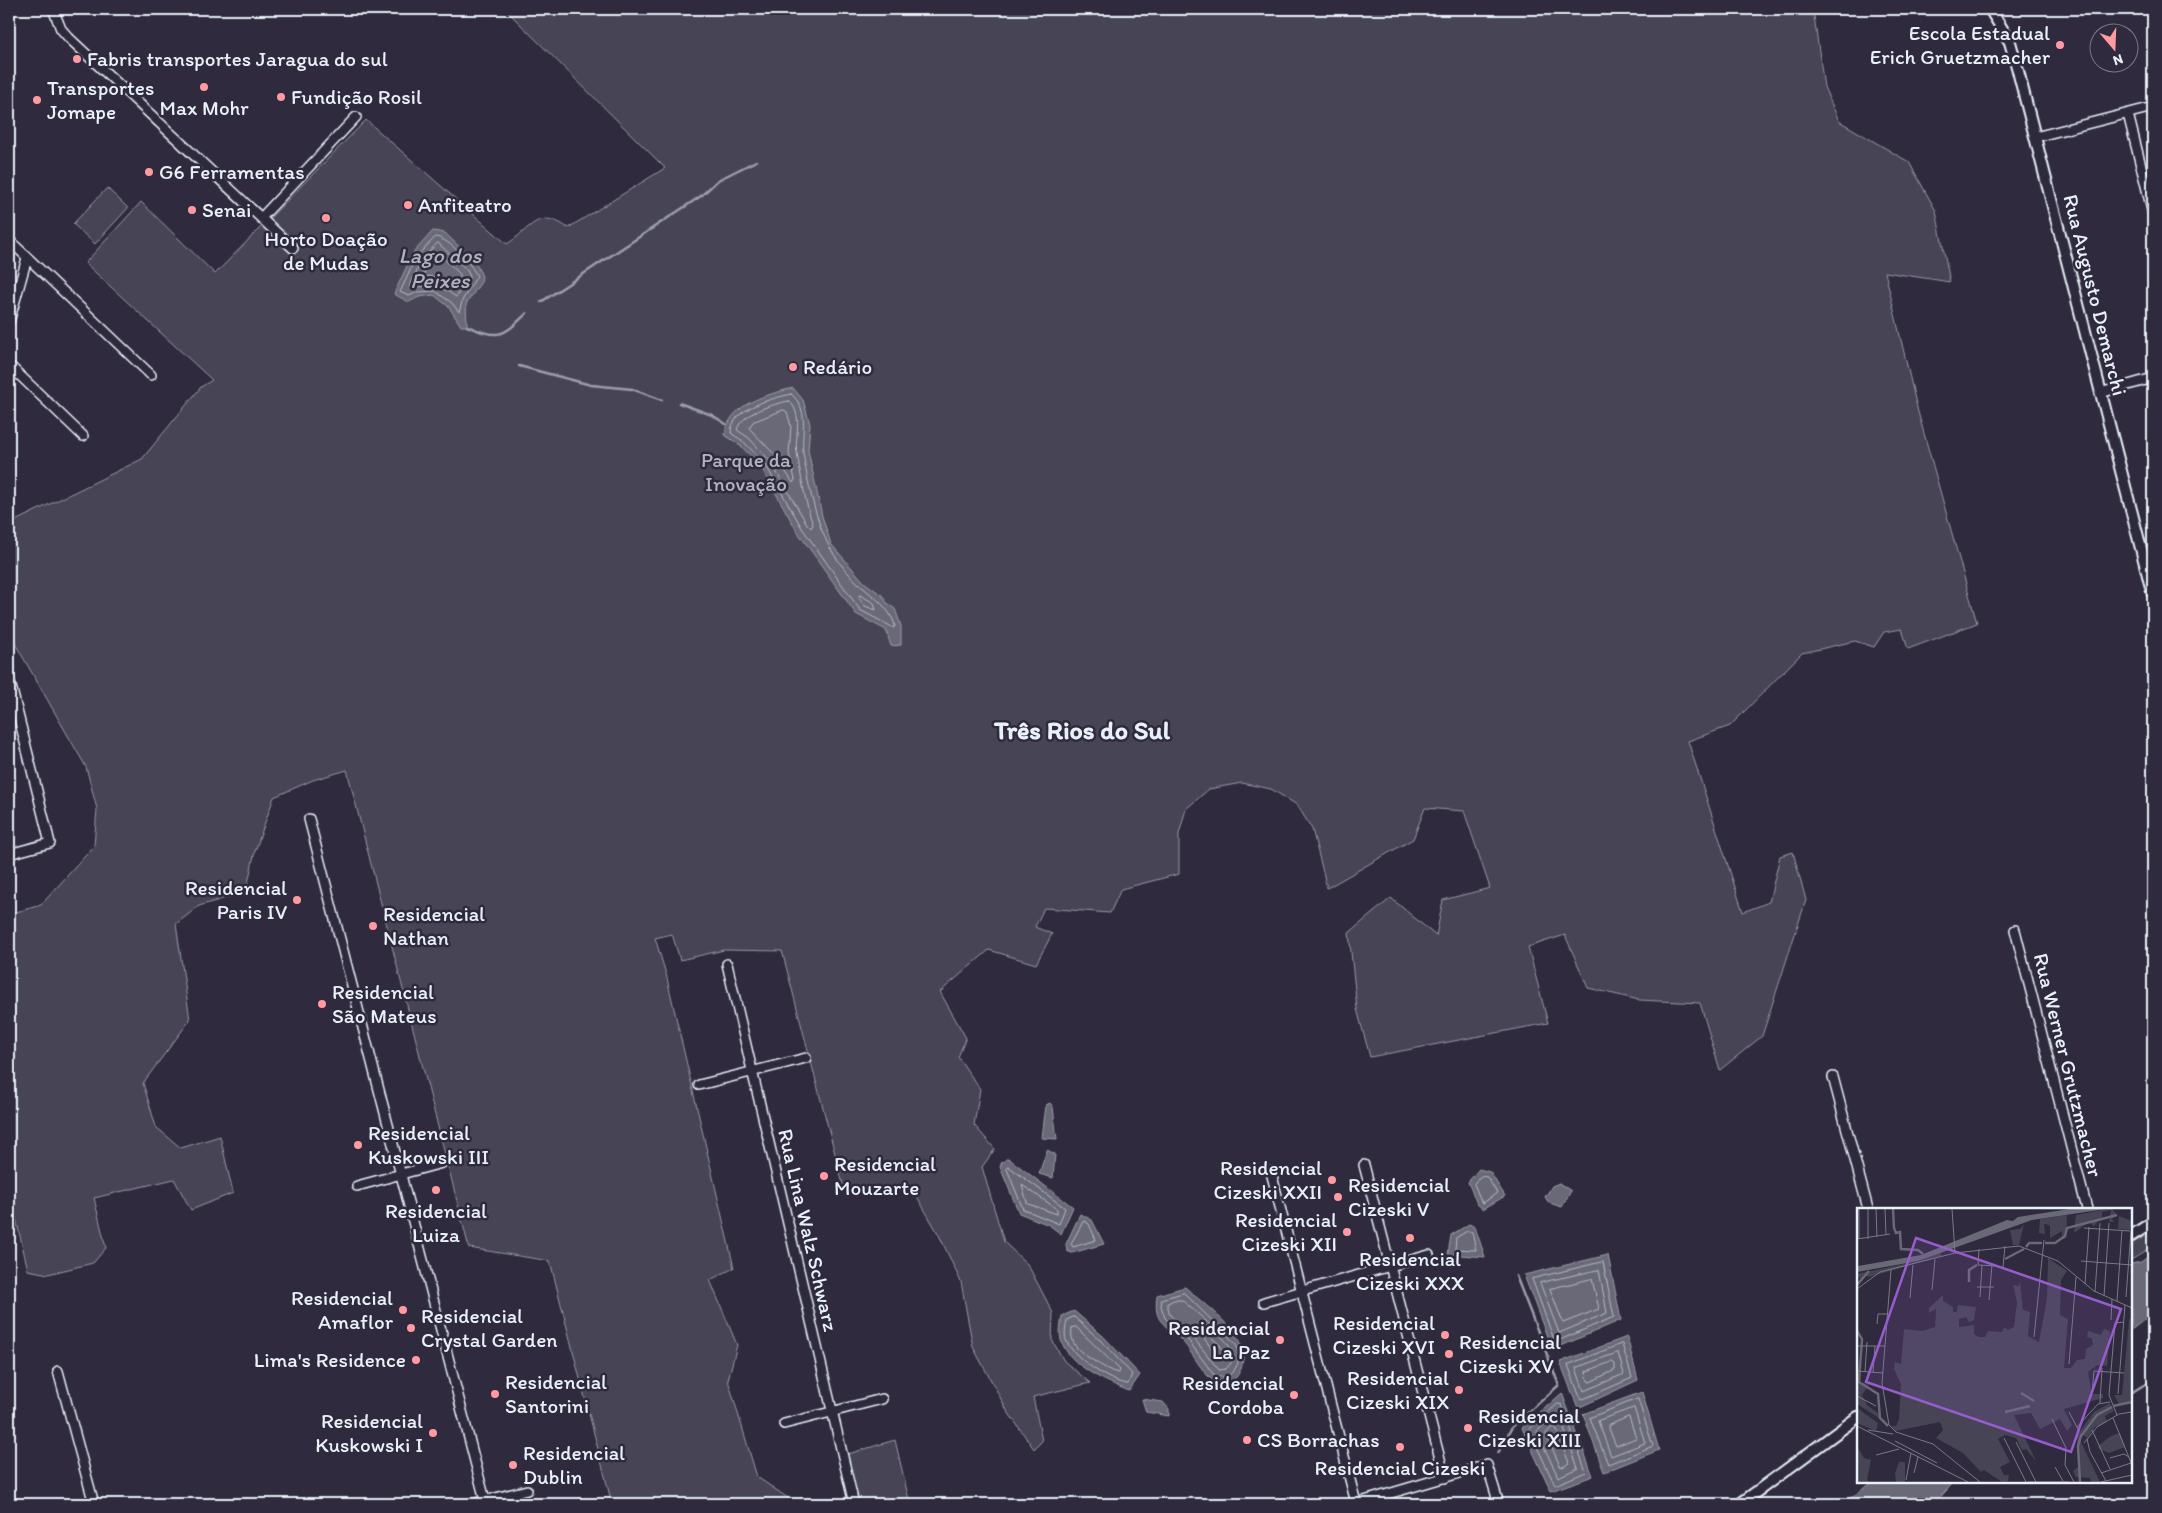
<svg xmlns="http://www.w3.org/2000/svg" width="2162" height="1513" viewBox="0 0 2162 1513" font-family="Itim,sans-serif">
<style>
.green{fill:#464455;stroke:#979aa6}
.water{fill:#696978;stroke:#9c9fab}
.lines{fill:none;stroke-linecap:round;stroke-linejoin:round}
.shore{stroke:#b5bbc5;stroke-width:1}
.stream{stroke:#9c9fab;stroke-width:2.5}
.minor-casing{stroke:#e8f1f8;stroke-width:12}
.tertiary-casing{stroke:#e8f1f8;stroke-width:14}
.minor{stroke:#2f2a3d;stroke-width:9}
.tertiary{stroke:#2f2a3d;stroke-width:10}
.poi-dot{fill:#ff9aa2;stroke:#2f2a3d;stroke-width:2}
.labels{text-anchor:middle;stroke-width:5;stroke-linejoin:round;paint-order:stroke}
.poi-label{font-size:21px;fill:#e8f1f8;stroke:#2f2a3d;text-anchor:start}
.street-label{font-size:21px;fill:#e8f1f8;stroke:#2f2a3d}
.park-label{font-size:21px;fill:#afb4bf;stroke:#2f2a3d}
.water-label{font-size:22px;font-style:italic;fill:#afb4be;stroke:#2f2a3d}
.district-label{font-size:26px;font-weight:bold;fill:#e8f1f8;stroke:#2f2a3d}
.inset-river{fill:none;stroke:#696978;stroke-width:2.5}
.inset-road{fill:none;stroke:#797a88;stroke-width:1}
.view{fill:#965dcd;fill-opacity:0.15;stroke:#965dcd;stroke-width:2.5}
.inset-edge{fill:none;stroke:#e8f1f8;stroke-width:2.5}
</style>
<rect width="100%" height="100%" fill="#2f2a3d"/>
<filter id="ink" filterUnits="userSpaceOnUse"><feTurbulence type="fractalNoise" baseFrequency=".02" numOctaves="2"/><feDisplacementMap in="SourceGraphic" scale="10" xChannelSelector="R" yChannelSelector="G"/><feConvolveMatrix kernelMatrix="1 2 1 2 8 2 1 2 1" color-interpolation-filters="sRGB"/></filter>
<g filter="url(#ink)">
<path class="green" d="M505,9H1813L1824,87L1839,121L1909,162L1936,211L1950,282L1885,272L1918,412L1977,623L1908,649L1902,629L1884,632L1874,647L1855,641L1802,653L1730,726L1688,741L1743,912L1769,902L1780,856L1793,852L1806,900L1762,1036L1720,1070L1700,1003L1639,1000L1588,988L1565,935L1528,947L1548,1023L1370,1057L1357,1009L1349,933L1391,898L1436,936L1443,900L1490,888L1464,811L1425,808L1413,839L1327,888L1312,829L1297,805L1271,789L1242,783L1209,789L1186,809L1179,834V874L1121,889L1110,913L1044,908L1035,927L1052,934L1036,964L989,950L940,992L966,1038L958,1057L980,1089L974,1125L995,1149L982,1167L1004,1242L1028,1265L1053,1313L1052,1340L1064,1361L1090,1383L1033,1397L1042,1441L1034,1449L1008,1412L973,1347L961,1282L939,1235L911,1186L845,1192L782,951L724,950L680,960L672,934L655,938L666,974L734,1268L710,1280L737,1345L728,1380L757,1477L788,1498L790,1504H612L550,1261L469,1248L347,770L313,780L274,797L255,851L246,892L199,906L176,924L190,1020L143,1083L156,1127L181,1148L220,1136L233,1193L191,1210L174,1179L94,1198L106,1248L93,1263L48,1274L28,1270L9,1189V914L41,905L94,846L97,809L86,767L9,633V524L142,459L201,387L212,380L85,263L141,202L215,274L366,120L507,244C530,230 538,206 568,228L665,168Z
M107,188L128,208L95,244L73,224Z
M2153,1232V1247L2131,1260V1244Z
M895,1440L910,1504H858L848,1454Z"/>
<path class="water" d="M433,231L445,233L475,262L482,276L481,282L466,304L467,326H461L449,307L434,295L419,297L409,302L394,294L413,253Z
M793,388L803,400L810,424L808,450L822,516L831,544L864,582L883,596L887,603L895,609L901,626V645L891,646L886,630L856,614L797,531L761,467L741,446L725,435C729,403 767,395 793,388Z
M1050,1103L1053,1107L1057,1139L1042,1138L1046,1105Z
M1047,1150L1055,1154L1053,1178L1039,1174Z
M1008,1158L1073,1207L1061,1234L1049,1225L1019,1213L1000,1167L1002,1162Z
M1479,1169L1490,1172L1505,1196L1483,1209L1477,1204L1468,1182Z
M1559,1183L1571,1191L1562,1207L1549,1203L1545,1197L1552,1186Z
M1080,1214L1092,1220L1104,1244L1072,1253L1067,1251L1066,1244Z
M1469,1224L1475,1227L1485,1257L1448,1254L1451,1235Z
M2153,1253V1313L2131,1330V1264L2141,1262Z
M1608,1255L1621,1320L1552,1350L1524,1275Z
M1185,1287C1201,1302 1229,1322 1240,1341C1248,1356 1241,1388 1218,1383C1206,1380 1192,1352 1183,1342C1177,1335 1167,1329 1161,1321C1155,1314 1156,1304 1157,1295Z
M1074,1311L1103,1336L1140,1375L1129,1391C1105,1381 1069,1366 1061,1340C1059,1333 1061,1323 1062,1316Z
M1627,1337L1638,1380L1578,1408L1560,1362Z
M1642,1392L1659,1450L1604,1472L1583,1414Z
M1562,1393L1593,1476L1551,1491L1522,1428Z
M1142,1399L1163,1402L1169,1409V1416L1146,1412Z
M1873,1482H1954L1934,1504H1842Z"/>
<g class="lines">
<path class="shore" d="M436,237C450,239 471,264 477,276L463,299L459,312L452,303L435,291L418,292L409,296L400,292L417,256Z
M438,243L466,269L470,276L456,297L436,284L413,288L410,286L422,259Z
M439,254L461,275L455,286L439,277L423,276L428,264Z
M791,394C810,409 801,432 803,452C806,473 811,498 818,519C826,546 840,567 861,586C875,598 889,607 895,625L894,628L860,610L802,528L765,464L744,442L731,433C731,408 771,399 791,394Z
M789,401C804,414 794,437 797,453C801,476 805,502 813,525L811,528L807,524L770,461L749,438L737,430C741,413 773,404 789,401Z
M784,410L787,412L791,426L789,453L795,480L793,483L775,455L749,428L753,422Z
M860,595L874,603L876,610L865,606L859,598Z
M1008,1166L1065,1208L1059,1224L1023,1209L1007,1169Z
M1481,1176L1487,1177L1497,1193L1483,1203L1481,1201L1474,1184Z
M1022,1185L1057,1209V1214L1028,1204Z
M1084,1221L1089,1224L1096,1240L1073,1247L1071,1244Z
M1468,1231L1472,1232L1476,1250L1455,1249L1456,1238Z
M1603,1262L1614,1317L1555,1342L1532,1279Z
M1599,1270L1607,1313L1559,1333L1540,1283Z
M1592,1279L1599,1309L1563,1323L1550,1289Z
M1184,1293L1236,1344C1241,1358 1239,1369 1226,1377L1214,1375L1188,1340L1165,1318L1161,1306L1162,1299Z
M1174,1300H1182C1195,1312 1231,1339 1233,1356C1234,1361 1229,1365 1226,1369L1219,1370L1192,1336L1170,1315L1167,1304Z
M1074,1317L1100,1340L1132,1374L1128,1384C1110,1383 1072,1356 1066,1340C1064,1334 1066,1326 1067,1320Z
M1076,1327L1120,1370L1119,1373C1111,1373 1083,1355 1077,1348C1072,1342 1071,1335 1072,1328Z
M1201,1331H1204L1220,1345L1226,1356L1224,1360H1220L1201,1334Z
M1622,1344L1632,1378L1581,1400L1568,1365Z
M1618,1353L1624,1374L1584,1391L1576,1368Z
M1612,1362L1615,1364V1370L1590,1382L1588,1381L1586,1372Z
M1638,1399L1653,1446L1608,1464L1590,1418Z
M1558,1404L1562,1405L1586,1472L1555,1485L1529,1430Z
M1634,1408L1645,1443L1611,1456L1598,1421Z
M1556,1414L1559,1415L1578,1468L1558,1477L1537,1432Z
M1629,1417L1636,1438L1616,1446L1608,1426Z
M1553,1427L1556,1428L1569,1463L1563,1467L1560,1466L1546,1434Z"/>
<path class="stream" d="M541,302L701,196L718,180L756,161
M467,326C500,340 503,336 527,313
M519,366L591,385L632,389L662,400
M679,403L712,415L726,424
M2131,1393L2153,1379
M1498,1453L1512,1427L1559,1385L1516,1276"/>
<g class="minor-casing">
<path id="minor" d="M53,9L61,29L69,38L293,248
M2128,114L2153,214
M2035,137L2153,107
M261,218L356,117
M9,240L151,375
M9,322L27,258
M9,365L83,436
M2100,393L2153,378
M9,678L50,843L9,854
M309,819L486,1504
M2015,930L2087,1209
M727,964L854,1504
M1833,1077L1868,1209
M699,1085L806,1058
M1364,1165L1445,1478
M1271,1172L1356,1503
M357,1186L442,1163
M1264,1302L1429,1255
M58,1371L94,1504
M784,1424L882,1399
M472,1504L527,1490
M1354,1504L1487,1465L1499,1504"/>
</g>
<g class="tertiary-casing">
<path id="tertiary" d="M1990,9L2010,42L2017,67L2153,595
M2131,1236L2153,1222
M1740,1504L1858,1417"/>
</g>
<use href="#minor" class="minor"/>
<use href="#tertiary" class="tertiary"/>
</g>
</g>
<g class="poi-dot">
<circle cx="2060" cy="45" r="5"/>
<circle cx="77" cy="59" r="5"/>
<circle cx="204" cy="87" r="5"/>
<circle cx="281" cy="97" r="5"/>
<circle cx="37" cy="100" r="5"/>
<circle cx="149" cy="172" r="5"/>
<circle cx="408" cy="205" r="5"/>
<circle cx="192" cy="210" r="5"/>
<circle cx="326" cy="218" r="5"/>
<circle cx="793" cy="367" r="5"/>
<circle cx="297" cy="900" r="5"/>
<circle cx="373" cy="926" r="5"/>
<circle cx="322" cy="1004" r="5"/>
<circle cx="358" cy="1145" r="5"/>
<circle cx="824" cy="1176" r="5"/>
<circle cx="1332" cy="1180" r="5"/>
<circle cx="436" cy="1190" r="5"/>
<circle cx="1338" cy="1197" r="5"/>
<circle cx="1347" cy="1232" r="5"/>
<circle cx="1410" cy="1238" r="5"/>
<circle cx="403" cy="1310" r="5"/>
<circle cx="411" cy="1328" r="5"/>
<circle cx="1445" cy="1335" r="5"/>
<circle cx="1280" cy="1340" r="5"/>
<circle cx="1449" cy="1354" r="5"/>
<circle cx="416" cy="1360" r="5"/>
<circle cx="1459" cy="1390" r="5"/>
<circle cx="495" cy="1394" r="5"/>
<circle cx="1294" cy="1395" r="5"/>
<circle cx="1468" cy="1428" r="5"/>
<circle cx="433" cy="1433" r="5"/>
<circle cx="1247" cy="1440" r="5"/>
<circle cx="1400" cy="1447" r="5"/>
<circle cx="513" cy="1465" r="5"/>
</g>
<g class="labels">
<g class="poi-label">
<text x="2050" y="40" text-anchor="end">Escola Estadual<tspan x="2050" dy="24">Erich Gruetzmacher</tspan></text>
<text x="87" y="66">Fabris transportes Jaragua do sul</text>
<text x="47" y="95">Transportes<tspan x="47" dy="24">Jomape</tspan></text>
<text x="291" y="104">Fundição Rosil</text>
<text x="204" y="115" text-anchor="middle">Max Mohr</text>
<text x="159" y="179">G6 Ferramentas</text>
<text x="418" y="212">Anfiteatro</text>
<text x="202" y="217">Senai</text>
<text x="326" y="246" text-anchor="middle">Horto Doação<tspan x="326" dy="24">de Mudas</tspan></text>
<text x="803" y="374">Redário</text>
<text x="287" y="895" text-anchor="end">Residencial<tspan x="287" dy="24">Paris IV</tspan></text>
<text x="383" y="921">Residencial<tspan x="383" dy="24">Nathan</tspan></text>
<text x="332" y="999">Residencial<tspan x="332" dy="24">São Mateus</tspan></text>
<text x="368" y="1140">Residencial<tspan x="368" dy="24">Kuskowski III</tspan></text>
<text x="834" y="1171">Residencial<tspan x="834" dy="24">Mouzarte</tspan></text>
<text x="1322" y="1175" text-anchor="end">Residencial<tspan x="1322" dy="24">Cizeski XXII</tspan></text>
<text x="1348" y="1192">Residencial<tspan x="1348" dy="24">Cizeski V</tspan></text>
<text x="436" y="1218" text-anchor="middle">Residencial<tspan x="436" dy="24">Luiza</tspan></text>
<text x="1337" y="1227" text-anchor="end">Residencial<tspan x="1337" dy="24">Cizeski XII</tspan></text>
<text x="1410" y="1266" text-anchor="middle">Residencial<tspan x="1410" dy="24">Cizeski XXX</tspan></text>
<text x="393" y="1305" text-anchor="end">Residencial<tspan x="393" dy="24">Amaflor</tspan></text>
<text x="421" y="1323">Residencial<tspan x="421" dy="24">Crystal Garden</tspan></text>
<text x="1435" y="1330" text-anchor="end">Residencial<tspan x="1435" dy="24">Cizeski XVI</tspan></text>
<text x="1270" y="1335" text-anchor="end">Residencial<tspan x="1270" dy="24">La Paz</tspan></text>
<text x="1459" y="1349">Residencial<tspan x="1459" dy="24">Cizeski XV</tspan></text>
<text x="406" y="1367" text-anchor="end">Lima's Residence</text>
<text x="1449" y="1385" text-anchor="end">Residencial<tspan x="1449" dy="24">Cizeski XIX</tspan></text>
<text x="505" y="1389">Residencial<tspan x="505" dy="24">Santorini</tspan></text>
<text x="1284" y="1390" text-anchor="end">Residencial<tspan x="1284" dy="24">Cordoba</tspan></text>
<text x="1478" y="1423">Residencial<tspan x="1478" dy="24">Cizeski XIII</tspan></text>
<text x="423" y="1428" text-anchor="end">Residencial<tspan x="423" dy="24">Kuskowski I</tspan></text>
<text x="1257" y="1447">CS Borrachas</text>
<text x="523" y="1460">Residencial<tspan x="523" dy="24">Dublin</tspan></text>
<text x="1400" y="1475" text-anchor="middle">Residencial Cizeski</text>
</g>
<g class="street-label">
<text transform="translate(2095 295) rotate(76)" y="7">Rua Augusto Demarchi</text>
<text transform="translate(2068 1065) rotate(76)" y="7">Rua Werner Grutzmacher</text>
<text transform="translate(808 1230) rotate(77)" y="7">Rua Lina Walz Schwarz</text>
</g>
<g class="park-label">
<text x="746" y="467">Parque da<tspan x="746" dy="24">Inovação</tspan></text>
</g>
<g class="water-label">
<text x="440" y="263">Lago dos<tspan x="440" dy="25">Peixes</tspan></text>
</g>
<g class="district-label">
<text x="1082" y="739">Três Rios do Sul</text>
</g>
</g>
<g transform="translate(1857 1208)">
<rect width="275" height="275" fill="#2f2a3d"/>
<path d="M250,1H255L260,7L255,11L257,14H252L254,2L245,4V9L237,18L232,14L217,25L219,7ZM210,7L209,30L205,31V23L193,30V18L189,16H187L188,26L182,25L183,11ZM262,8L275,13L273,22L261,21ZM167,16L162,37H156L153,22L163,21ZM83,44L85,48L12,69L8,67L4,72L0,66L61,53ZM191,50L210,63L204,72L203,107L211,111L207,160H214L220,152L228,151L229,141L236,137L235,130L230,129L231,123L244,127L247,121L253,123L250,158L240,157L231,164L235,186H246V190L207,201L215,217L210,223L203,211L183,221L174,205L157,207L179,253L169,241L165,242L159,230L148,227L141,231L153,254L143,259L147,267H152L151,273L145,274L127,262L124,264L106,245L79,230L86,222L83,214L39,223L34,218H39L42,211L44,176L37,161L38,154L44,156L47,121L65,123L78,119L79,101L72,105V100L86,87V93L96,99V104H100L101,97L119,99L117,112L112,114L109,109L102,111V119L117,117V126L122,129H128L131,123L145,124L147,119L151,122L157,119L160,94L156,77L162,78L163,73L166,102L173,104L171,128L182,134L190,90ZM275,109V194L262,196L257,187H265L272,112ZM0,167H3L2,174L12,177L5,187L10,197L22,206V210L0,196ZM253,195L257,203L248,208L250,214L238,219L230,230L226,227L223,232L243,274H234L233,270L219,269L216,263L222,258L220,227L237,204ZM0,200L21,215L19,223L0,215ZM263,225L268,239L252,245L242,241L241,238L254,228ZM1,240L7,250L14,252L10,272L13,274H0ZM42,254H48V274H39L38,265Z" fill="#464455"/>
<path d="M213,1H249L175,12L61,53L0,64L1,58L64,47L150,12L156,13L161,9Z" fill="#696978"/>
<path class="inset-river" d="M36,1L37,20L39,25L43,24L44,41L61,42L66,46M188,35H198L208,28L210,20L260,7M169,39L172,35H185M148,51L167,41M112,74V62L120,57M0,77L12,63M0,123L5,131L2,174L21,186L23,210L31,218M164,185L177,193M256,198L275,194M148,204L173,198M223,274L221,238L224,228L240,207L255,199"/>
<path class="inset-road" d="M2,1V31M11,1V31M19,1L20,29M28,1L29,27M95,1L98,45M227,20L273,23M0,31L33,26M122,41L121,57L141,58M224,53L275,57M146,59L148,38M34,62L25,175L32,217L39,224L76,236L123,274M228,76L232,19M120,79H137M0,81L23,64L98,45L162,38L201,53L237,83L275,100M75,82L78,51M238,84L243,15M247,88L252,15M123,89L125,57M269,89L274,23M53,90L56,57M132,92L135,57M260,93L265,22M254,112L255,91M20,116L21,106H30M177,129L187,32M0,138H28M212,156L219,69M0,163L26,165M8,163L10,134M16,164L18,138M235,185L237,163L267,165M261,186L268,97M0,188L19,198M243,195L245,160M212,204L222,223M260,207L252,187L258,115L267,114M256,210L275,257M195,211L209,240L208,257L217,274M0,218L111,274M220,219L241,196L253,194M11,222L36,226M235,222L253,261M147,230L169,274M230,231L233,244L249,273M38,233L80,255M159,234L179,274M227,235L240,219L262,206L275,204M19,247L42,241M253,250L267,246L272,249M198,259L206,273M57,265L61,249M244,265L274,255M49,272L54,245M171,274H213M244,274L275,267"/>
<path class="view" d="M59,30L264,101L214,244L9,174Z"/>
<rect width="275" height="275" class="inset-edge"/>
</g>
<rect width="2162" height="1513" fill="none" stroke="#2f2a3d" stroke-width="30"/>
<rect x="15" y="15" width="2132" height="1483" fill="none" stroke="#e8f1f8" stroke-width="2" filter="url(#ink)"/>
<g transform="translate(2114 48) rotate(161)"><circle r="24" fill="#2f2a3d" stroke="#797a88"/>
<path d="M0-4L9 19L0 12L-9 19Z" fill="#ff9aa2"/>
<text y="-8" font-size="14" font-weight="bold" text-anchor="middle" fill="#e8f1f8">N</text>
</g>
</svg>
